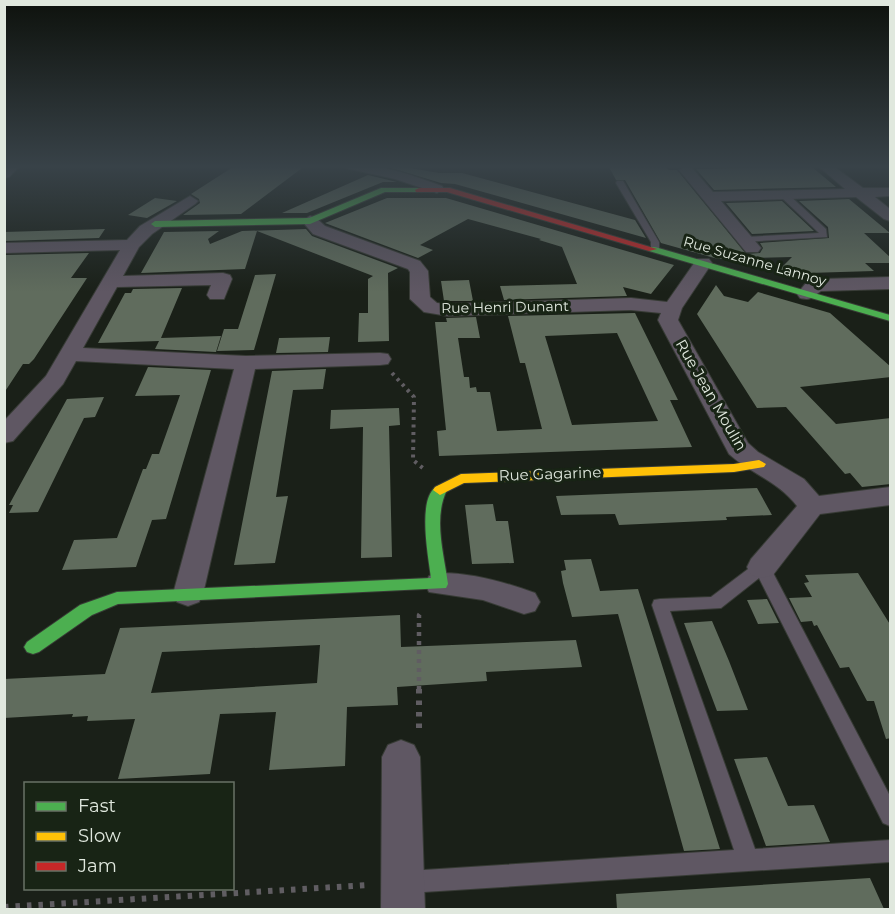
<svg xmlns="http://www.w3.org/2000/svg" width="895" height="914" viewBox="0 0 895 914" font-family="Montserrat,sans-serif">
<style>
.building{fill:#606c5d;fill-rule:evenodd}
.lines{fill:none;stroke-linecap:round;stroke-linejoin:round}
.lane-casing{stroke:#373b35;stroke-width:2}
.street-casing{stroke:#373b35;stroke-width:2}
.fast-casing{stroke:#373b35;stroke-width:2}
.slow-casing{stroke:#373b35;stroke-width:2}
.jam-casing{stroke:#373b35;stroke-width:2}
.path-far3{stroke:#605d62;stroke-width:2;stroke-dasharray:1.5 3;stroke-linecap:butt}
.path-far2{stroke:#605d62;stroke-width:4;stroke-dasharray:3 4.5;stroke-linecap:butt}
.path-far1{stroke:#605d62;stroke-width:4.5;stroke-dasharray:4 5;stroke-linecap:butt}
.path{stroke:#605d62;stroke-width:6;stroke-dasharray:4.5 7;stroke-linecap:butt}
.lane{fill:#5f5763;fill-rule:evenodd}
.street{fill:#5f5763;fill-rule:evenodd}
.fast{fill:#4caf50;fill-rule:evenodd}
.slow{fill:#ffc107;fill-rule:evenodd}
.jam{fill:#c62828;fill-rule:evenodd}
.labels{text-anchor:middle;stroke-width:6;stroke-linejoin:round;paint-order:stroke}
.far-street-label{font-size:14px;fill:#e0e8de;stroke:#182415}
.street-label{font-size:15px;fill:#e0e8de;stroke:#182415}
</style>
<rect width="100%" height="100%" fill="#1a2018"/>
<path class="building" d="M236,165H306L241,214L183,215L200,203L199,199L191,194Z
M393,165L439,173H462L635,220L646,238L455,184L441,183L388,167Z
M609,167H665L669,170H677L746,254L760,253L763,248L760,243L829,238L828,227L799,201L849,199L890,233H864L891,258V263H865L874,271L775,274L792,257L718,259L661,243L625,180H616Z
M812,167L836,187L714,190L696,169Z
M368,175L397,182H383L307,213H282Z
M155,198L177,201L147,218L128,215Z
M387,198H446L674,265L651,294L623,287L627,296L504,300L500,286L577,284L562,247L539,240L541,239L468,219L420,245L433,250L418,258L325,223Z
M782,201L814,231L752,234L726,203Z
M105,229L99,238L4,241V232Z
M306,229L312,236L398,268L388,273L389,341L358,342L359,313H368V279L373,276L257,231L245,269L141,273L164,232L219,231L208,239L210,244L242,231Z
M89,253L71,278H87L34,359L29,364H23L4,393V255Z
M276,274L254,350L217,351L224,329H238L255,275Z
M469,280L473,301H444L441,281Z
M716,285L724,296L748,302L758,292L830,313L891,367V377L800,387L836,424L891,418V484L862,487L850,473L845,474L786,407L757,408L697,314Z
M182,288L161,338L221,336L216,352L155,349L159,341L98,343L125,293H131L133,289Z
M635,313L678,400H670L692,447L439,456L437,431L446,430L435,322H447L446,318L476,317L480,338H458L464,377H469L470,388L476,387L477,392H490L497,431L542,429L525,363H520L508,316ZM617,333L658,421L572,425L545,336Z
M330,337L328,352L276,353L279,338Z
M148,367L211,370L166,519L152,520L136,567L62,570L74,540L117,538L143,469H146L152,454H159L180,395L135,396Z
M326,369L323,389L293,390L276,497L288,496L275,563L234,565L272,371Z
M104,397L95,417L84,418L38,512L9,513L13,505H9L67,399Z
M399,408L400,425L389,426L392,557L361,558L363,427L330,429L331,410Z
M757,488L772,515L726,517L727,520L619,525L615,514L561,515L556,496Z
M493,504L496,521H508L514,563L472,564L465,505Z
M591,559L600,591L638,589L720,849L684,851L618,614L572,617L563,583L561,571L566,570L564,560Z
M858,573L891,626V738L886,739L874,701H867L849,667L840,668L817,625L814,626L812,621L801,622L789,598L812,597L804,583L809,582L805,575Z
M767,599L779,623L758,624L747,600Z
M400,615L401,647L576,640L582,667L486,672L487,681L397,687L398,705L347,707L345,766L269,770L276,712L220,714L210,774L118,779L135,719L87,721L88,716L72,717L73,714L4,718V679L105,674L120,628ZM320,645L317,683L151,693L162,652Z
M712,621L729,661L748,710L717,711L684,623Z
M767,757L788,806L814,805L830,842L766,846L734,759Z
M870,878L884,909H617L616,894Z"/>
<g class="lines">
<g class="lane-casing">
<path id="lane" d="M617,181H623L659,242V252L651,250V242L616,183Z
M781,193H787L826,229L827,237L743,242L742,240L746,237L819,233L781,197Z
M762,561L768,563L770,567L890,796V826L883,823L759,578L721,608L670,611L755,849L890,840V862L408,893L400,890L397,882L400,874L408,871L734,850L652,605L654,600L660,599L711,597L756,563Z"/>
</g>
<g class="street-casing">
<path id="street" d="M6,165H21L9,177L4,178Z
M343,165C377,162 411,175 442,186L444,189L437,193L395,179L345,168Z
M817,165H832L863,188H890V196L875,197L890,209V221L884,219L856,197L721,201L761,248L758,252H746L679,170L686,166L691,167L713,192L845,189Z
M190,196L198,201L195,204L152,234L139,247L123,276L223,273L230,275L232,279L224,299H210L207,295L211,285L117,287L83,348L246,356L380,353L388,354L391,359L388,364L380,365L255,369L203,594L199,602L188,606L177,602L173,594L234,369L76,361L63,384L13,441L4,443V421L46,376L120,250L4,253V243L127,240L140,226Z
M310,216L316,218L325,226L420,261L428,271L430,297L437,303L448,304L631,298L667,302L697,259H709L712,263L682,308L678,320L748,443L758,452L804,479L819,496L890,487V505L820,514L773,575L762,578L751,575L747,567L751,559L797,506C778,481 751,474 729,454L658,320L661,313L631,310L448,316L424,312L410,299V272L408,269L313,234L302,221Z
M890,277V289L821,291C813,296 812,301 800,298L797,294L806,283L821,279Z
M440,573C473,573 504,582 535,593L540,602L535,611L524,614L483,600L429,592L425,584L429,576Z
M401,740L414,745L420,757L425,910H381L382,757L388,745Z"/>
</g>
<g class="fast-casing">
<path id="fast" d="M381,188H419L423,190L419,192H385L310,224L155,227L151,224L155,221L309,218Z
M649,247H655L890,315V321L649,251Z
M440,485L447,490C433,518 444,554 448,584L446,588L118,604L92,615L39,652L33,654L27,652L24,647L27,642L80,605L117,592L431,578C429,559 415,492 440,485Z"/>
</g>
<g class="slow-casing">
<path id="slow" d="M759,460L766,464L764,467L734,472L464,483L440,495L433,490L435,487L461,474L734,464Z"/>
</g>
<g class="jam-casing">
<path id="jam" d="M419,188H450L657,249L649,251L447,192H416L415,190Z"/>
</g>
<path class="path-far3" d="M706,166L777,165"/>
<path class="path-far2" d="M392,373L414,397L413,460L424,469"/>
<path class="path-far1" d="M419,690V615L422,611"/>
<path class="path" d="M419,689V734
M4,907L369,885"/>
<use href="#lane" class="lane"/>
<use href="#street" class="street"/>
<use href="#fast" class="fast"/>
<use href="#slow" class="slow"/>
<use href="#jam" class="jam"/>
</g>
<linearGradient id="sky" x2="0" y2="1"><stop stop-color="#0e120d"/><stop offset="0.57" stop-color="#384248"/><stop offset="1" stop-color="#384248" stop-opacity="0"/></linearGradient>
<rect width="895" height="292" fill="url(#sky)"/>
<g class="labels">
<g class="far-street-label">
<text transform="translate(755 261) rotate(16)" y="5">Rue Suzanne Lannoy</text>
<text transform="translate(505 307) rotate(-1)" y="5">Rue Henri Dunant</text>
</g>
<g class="street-label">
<text transform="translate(711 395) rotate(60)" y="5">Rue Jean Moulin</text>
<text transform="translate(550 474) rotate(-2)" y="5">Rue Gagarine</text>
</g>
</g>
<rect width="895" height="914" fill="none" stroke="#e0e8de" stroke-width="12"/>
<rect x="24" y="782" width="210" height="108" fill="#182415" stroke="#687265" stroke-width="1.5"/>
<rect x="36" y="802" width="30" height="9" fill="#4caf50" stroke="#687265" stroke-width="1.5"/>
<text x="78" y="812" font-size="18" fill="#e0e8de">Fast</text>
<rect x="36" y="832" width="30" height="9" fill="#ffc107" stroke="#687265" stroke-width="1.5"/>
<text x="78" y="842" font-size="18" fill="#e0e8de">Slow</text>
<rect x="36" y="862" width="30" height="9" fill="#c62828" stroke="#687265" stroke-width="1.5"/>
<text x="78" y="872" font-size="18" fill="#e0e8de">Jam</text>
</svg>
